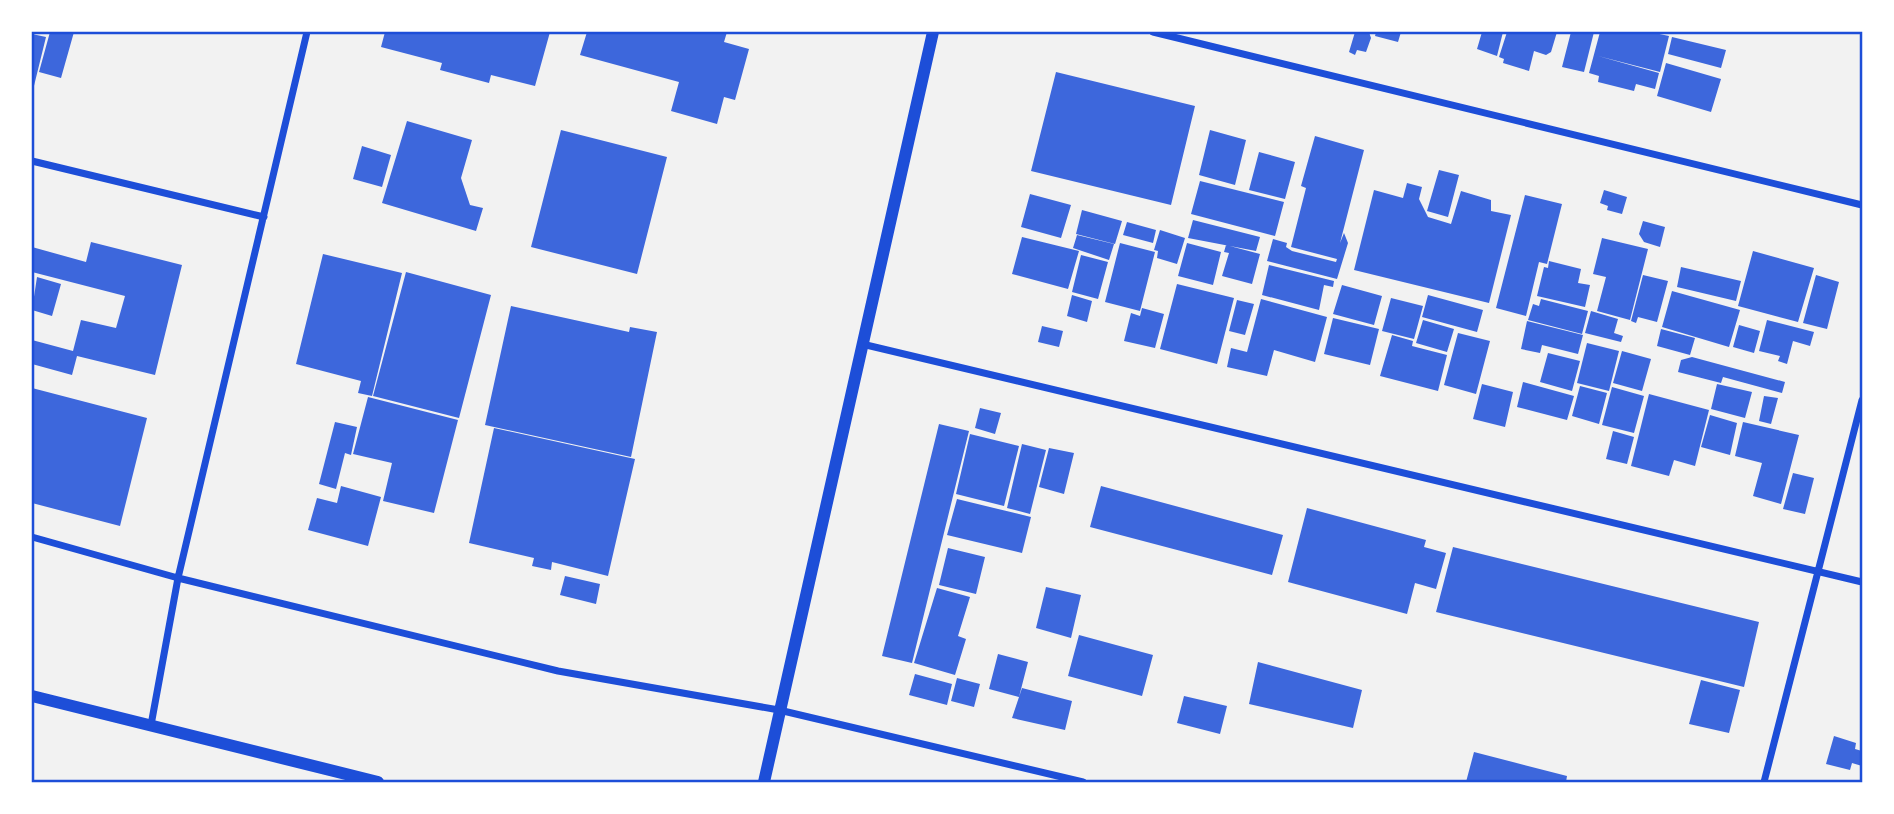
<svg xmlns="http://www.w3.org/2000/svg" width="1894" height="814" viewBox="0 0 1894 814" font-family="Overpass,sans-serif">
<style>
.building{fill:#3d67dc}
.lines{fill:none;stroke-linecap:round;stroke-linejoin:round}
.minor{stroke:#1d4ed8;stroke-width:7}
.tertiary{stroke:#1d4ed8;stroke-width:12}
.neatline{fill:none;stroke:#1d4ed8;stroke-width:2.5}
</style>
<rect width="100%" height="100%" fill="#f2f2f2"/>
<path class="building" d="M50,32H74L61,78L39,72Z
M385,32H550L535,86L491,75L489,83L440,70L442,63L381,47Z
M587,32H727L724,42L749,49L735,100L724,97L717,124L671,111L679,82L580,55Z
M1355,32H1369L1371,38L1366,52L1357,50L1355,55L1349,52Z
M1376,32H1401L1398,42L1375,36Z
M1482,32H1503L1497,56L1477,49Z
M1507,32H1557L1551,52L1546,55L1534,51L1529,71L1503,63L1504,59L1499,57Z
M1571,32H1594L1584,72L1562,67Z
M1600,32H1650L1669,36L1660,72L1598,56L1659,73L1655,89L1636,84L1634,91L1598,82L1599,76L1589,73Z
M32,34L46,37L32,94Z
M1672,37L1726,50L1721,68L1668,54Z
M1666,63L1721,79L1711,112L1657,96Z
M1056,72L1195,106L1171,205L1031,171Z
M407,121L472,140L461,178L470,205L483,208L476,231L382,203Z
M561,130L667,157L637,274L531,247Z
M1210,130L1246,140L1235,185L1199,175Z
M1315,136L1364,150L1340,243L1344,233L1348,243L1337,279L1267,261L1273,239L1287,243L1286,247L1292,251L1336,262L1337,259L1291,247L1306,188L1301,186Z
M362,146L391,155L382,187L353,179Z
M1259,152L1295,162L1285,199L1249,190Z
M1439,170L1459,175L1448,217L1427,211Z
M1200,181L1284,202L1275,236L1191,214Z
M1407,183L1422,187L1419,199L1428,217L1451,224L1461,191L1491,200V211L1511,215L1489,303L1354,270L1374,190L1403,198Z
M1604,190L1627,197L1622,214L1607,210L1608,206L1600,203Z
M1030,194L1071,205L1061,238L1021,227Z
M1525,195L1562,204L1547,264L1539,262L1526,316L1496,308Z
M1082,210L1122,221L1115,244L1076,234Z
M1193,220L1260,237L1256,251L1188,238Z
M1643,221L1665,227L1660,247L1644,242L1639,234Z
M1127,222L1156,230L1153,243L1123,235Z
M1160,230L1185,238L1177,264L1157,258L1158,251L1154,250Z
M1077,235L1114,244L1109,260L1073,248Z
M1022,237L1079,251L1068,289L1012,274Z
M1602,238L1648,249L1630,320L1597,311L1606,277L1593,274Z
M91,242L182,265L155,375L77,356L72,375L32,364V340L73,351L81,320L116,328L125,296L32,272V247L86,262Z
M1120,243L1155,252L1140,311L1105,302Z
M1187,243L1221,252L1213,285L1178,276Z
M1226,245L1260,254L1252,284L1222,276L1229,253L1224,252Z
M1753,251L1814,268L1798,322L1738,306Z
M323,254L402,273L372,396L358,393L361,381L296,364Z
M1081,255L1108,262L1098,299L1072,292Z
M1549,261L1581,269L1578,283L1590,285L1585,307L1537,296L1544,267L1548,268Z
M1269,265L1334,281L1333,287L1324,285L1319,310L1262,295Z
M1681,267L1741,281L1736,301L1677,287Z
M406,272L491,295L459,418L373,396Z
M1643,275L1668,281L1657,322L1638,317L1636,323L1631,321Z
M1816,275L1839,282L1827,329L1803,323Z
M37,277L61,284L52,316L32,310Z
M1177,284L1234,298L1217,364L1160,349Z
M1342,285L1382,296L1374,325L1333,314Z
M1672,291L1740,310L1729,347L1662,327Z
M1072,295L1092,301L1087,322L1067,316Z
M1428,295L1483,310L1477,332L1422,317Z
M1391,298L1423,306L1414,339L1382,331Z
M1261,299L1327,317L1315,362L1274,350L1267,376L1227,367L1231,348L1247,352Z
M1541,299L1588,311L1582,334L1528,320L1533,304L1539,306Z
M1237,300L1254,304L1245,335L1229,331Z
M511,306L629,332L630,327L657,332L631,457L485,425Z
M1142,308L1164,314L1155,348L1124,341L1131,313L1140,316Z
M1591,311L1618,319L1614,333L1623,336L1621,342L1585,333Z
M1333,318L1379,329L1370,365L1324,354Z
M1423,320L1454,329L1447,352L1416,343Z
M1767,320L1814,332L1810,346L1793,341L1787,364L1778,361L1780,356L1759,351Z
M1527,321L1583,335L1578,354L1542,345L1540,353L1521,349Z
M1739,325L1760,331L1754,353L1733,347Z
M1042,326L1063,331L1059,347L1038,342Z
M1661,329L1695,338L1690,355L1657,346Z
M1458,333L1490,341L1476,394L1444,385Z
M1392,335L1413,341L1412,346L1447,355L1438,391L1380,376Z
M1587,343L1619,351L1609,391L1577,383Z
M1622,351L1651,359L1642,391L1613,383Z
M1548,353L1580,361L1572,391L1540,382Z
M1692,357L1785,382L1782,393L1723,377L1721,383L1678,372L1681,360Z
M1523,382L1574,396L1567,420L1517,407Z
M1482,384L1513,392L1505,427L1473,419Z
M1717,384L1752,392L1745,418L1711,409Z
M1580,386L1607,393L1599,424L1572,416Z
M1612,387L1644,396L1634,433L1602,425Z
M32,388L147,418L120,526L32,503Z
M1649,394L1709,410L1695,466L1674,460L1669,476L1631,466Z
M1764,396L1778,398L1771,424L1759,421Z
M368,397L458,420L434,513L383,501L392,463L353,454Z
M980,408L1001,413L995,434L975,428Z
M1710,415L1737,423L1730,455L1701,447Z
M335,422L357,427L351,455L345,453L336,489L319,484Z
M1743,422L1799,435L1781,504L1753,496L1762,463L1735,456Z
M939,424L969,431L912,663L882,656Z
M494,428L635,459L608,576L552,562L551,570L532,566L534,558L469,543Z
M1613,431L1634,437L1627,464L1606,459Z
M970,434L1019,446L1004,506L956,494Z
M1022,444L1046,450L1030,514L1007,508Z
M1049,448L1074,453L1064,494L1039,487Z
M1793,473L1814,478L1805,514L1783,509Z
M341,486L381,497L368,546L308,530L317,498L337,503Z
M1101,486L1283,535L1272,575L1090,527Z
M957,499L1031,517L1022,553L947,535Z
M1307,508L1426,540L1424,547L1446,553L1436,589L1415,583L1407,614L1288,582Z
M1453,547L1759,622L1744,687L1436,612Z
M948,548L985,557L976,594L939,585Z
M565,576L600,584L596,604L560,595Z
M1046,587L1081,595L1071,638L1036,628Z
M937,588L970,597L958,636L966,639L955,675L914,663Z
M1079,635L1153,655L1142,696L1068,676Z
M998,654L1028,662L1019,697L989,689Z
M1258,662L1362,690L1353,728L1249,704Z
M915,674L952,684L947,705L909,695Z
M957,678L980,684L974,707L951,701Z
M1701,680L1740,690L1729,733L1689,724Z
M1022,688L1072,701L1065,730L1012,718Z
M1184,696L1227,706L1220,734L1177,723Z
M1834,736L1856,743L1855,749L1862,751V766L1852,763L1850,770L1826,764Z
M1474,752L1567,776L1566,782H1466Z"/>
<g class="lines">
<path class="minor" d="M1153,32L1862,205
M32,161L264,217
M862,344L1862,582
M32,537L178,578L558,671L779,710L1083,782
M151,725L178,578L307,32
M1764,782L1862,400"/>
<path class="tertiary" d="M32,696L378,782
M764,782L933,32"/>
</g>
<rect width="1894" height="814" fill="none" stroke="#ffffff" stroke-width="66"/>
<rect x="33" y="33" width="1828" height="748" class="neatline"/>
</svg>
